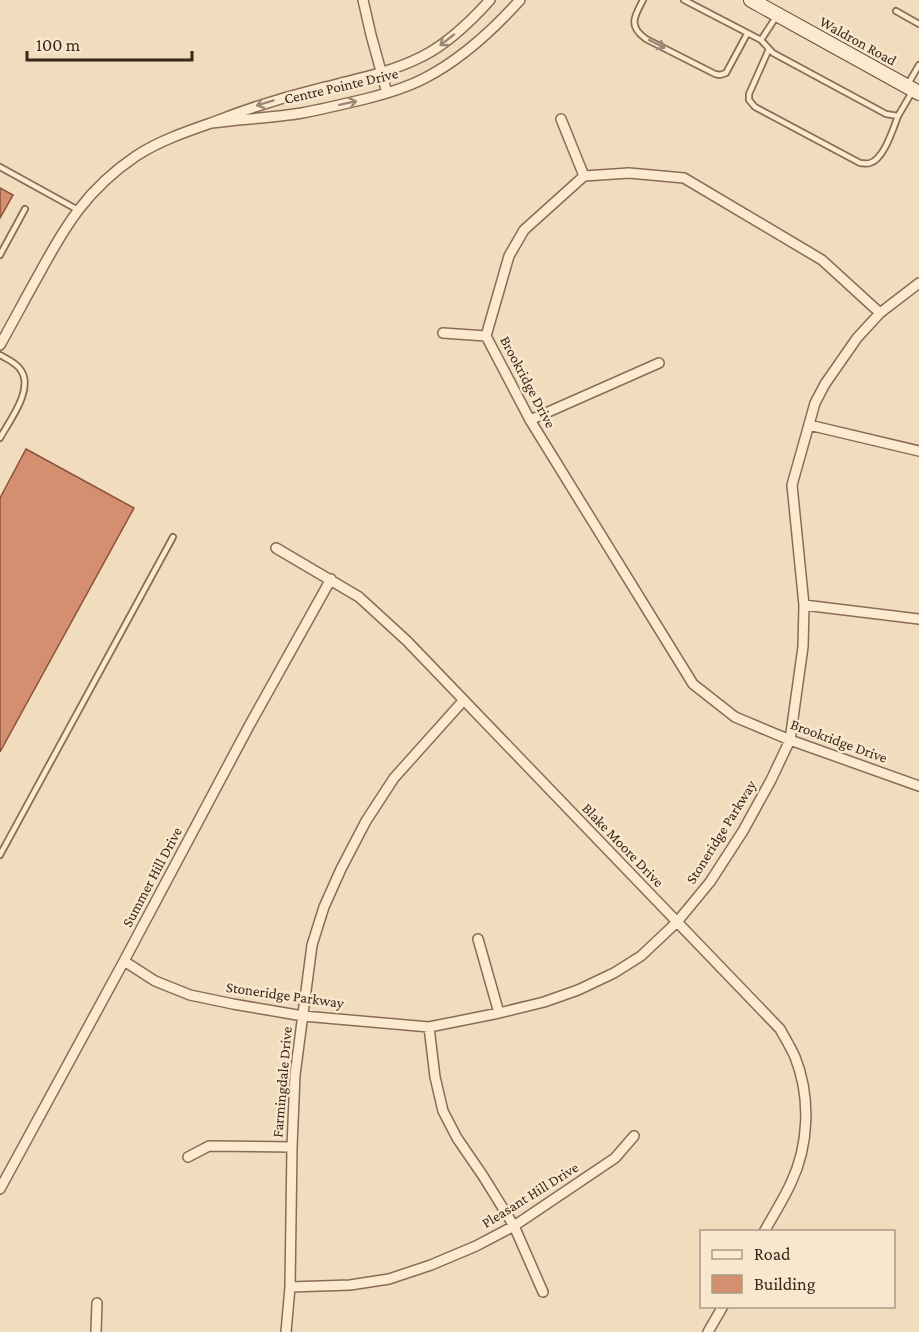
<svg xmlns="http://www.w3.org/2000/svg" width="919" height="1332" viewBox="0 0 919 1332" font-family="'Crimson Pro',serif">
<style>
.building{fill:#d38f6f;stroke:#8b5139;stroke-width:1.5}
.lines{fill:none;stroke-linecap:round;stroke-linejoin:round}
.lane-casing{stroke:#8a6c55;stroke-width:8}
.street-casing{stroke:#8a6c55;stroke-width:12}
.secondary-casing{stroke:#6c4d38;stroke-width:16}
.lane{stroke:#fbead0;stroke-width:4.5}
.street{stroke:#fbead0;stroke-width:9}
.secondary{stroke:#fbead0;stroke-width:14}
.oneway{stroke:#9a8876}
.labels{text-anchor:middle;stroke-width:5;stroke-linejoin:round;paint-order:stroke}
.street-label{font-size:15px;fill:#38261b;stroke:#f8e7cd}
</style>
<rect width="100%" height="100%" fill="#f1dcbd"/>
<path class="building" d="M0,188L13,195L0,218Z
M26,449L134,508L0,752V498Z"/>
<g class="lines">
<g class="lane-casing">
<path id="lane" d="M643,0C634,17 628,26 646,39L715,74L720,75L726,73L747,34
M684,0L761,40L776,17
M896,11L919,24
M761,40L773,53L886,114L898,116L912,92
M769,49L749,94V100L755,107L860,163C863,163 867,164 870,163C884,159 893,129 898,116
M908,84L919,65
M0,167L78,210
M0,255L25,209
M0,355C7,359 15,362 20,369C35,388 10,420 0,438
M0,855L173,537"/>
</g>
<g class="street-casing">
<path id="street" d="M363,0L371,35L387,93
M490,0C471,21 449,43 423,56C390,73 353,80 317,89C281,98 246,109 211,123C241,119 272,118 302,113C323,109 344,104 365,99C385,94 406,88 425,78C462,59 492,31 520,0
M561,119L584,176
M880,313L822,260L684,178L629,173L584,176L524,230L509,256L486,336L530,420L693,684L735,717L790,740L919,786
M443,333L486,336
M0,345C13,322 25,299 38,276C65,226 87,189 136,156C159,141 185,132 211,123
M530,420L659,363
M809,425L919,451
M276,548L359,597L407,641L780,1029C785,1038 791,1048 795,1057C811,1097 809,1145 791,1183C783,1200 773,1216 764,1232
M804,605L919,619
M478,939L499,1013
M124,961L155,981L190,995L233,1004L303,1016L429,1027L499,1013L544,1002L578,990L614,973L641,956L677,922L710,882L743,831L771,780L790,740L803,647L804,605L792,485L815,403L825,384L857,338L880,313L919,283
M429,1027L435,1077L443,1111L457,1138L483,1176L514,1226L543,1292
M188,1157L209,1146L292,1147
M0,1189L124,961L249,726L331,579
M290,1287L350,1285L389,1279L431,1265L476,1246L514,1226L615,1158L634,1136
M96,1332L97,1303
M286,1332L290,1287L292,1147L295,1075L312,945L324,907L341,869L366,821L394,778L463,701
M708,1332L723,1306"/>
</g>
<g class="secondary-casing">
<path id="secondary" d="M751,0L919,93"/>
</g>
<use href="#lane" class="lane"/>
<use href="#street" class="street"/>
<use href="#secondary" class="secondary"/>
</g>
<defs><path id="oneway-shaft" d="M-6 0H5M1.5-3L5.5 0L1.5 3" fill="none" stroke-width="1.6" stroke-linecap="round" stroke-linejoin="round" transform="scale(1.5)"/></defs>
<g class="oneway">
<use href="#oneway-shaft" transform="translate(447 40) rotate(142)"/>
<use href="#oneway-shaft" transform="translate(657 44) rotate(27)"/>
<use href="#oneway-shaft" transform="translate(265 103) rotate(163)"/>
<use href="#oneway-shaft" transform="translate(348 103) rotate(-12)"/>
</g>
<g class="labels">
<g class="street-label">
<text transform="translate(858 41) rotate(29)" y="5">Waldron Road</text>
<text transform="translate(341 86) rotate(-13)" y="5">Centre Pointe Drive</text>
<text transform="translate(528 382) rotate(62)" y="5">Brookridge Drive</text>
<text transform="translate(839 741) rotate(20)" y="5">Brookridge Drive</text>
<text transform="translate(721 832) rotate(-58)" y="5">Stoneridge Parkway</text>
<text transform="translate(623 845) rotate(46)" y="5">Blake Moore Drive</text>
<text transform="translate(152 877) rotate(-62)" y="5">Summer Hill Drive</text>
<text transform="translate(285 995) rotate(8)" y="5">Stoneridge Parkway</text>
<text transform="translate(282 1082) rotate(-85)" y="5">Farmingdale Drive</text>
<text transform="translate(530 1195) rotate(-32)" y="5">Pleasant Hill Drive</text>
</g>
</g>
<rect x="700" y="1230" width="195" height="78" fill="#f8e7cd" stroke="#ab9a86" stroke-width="1.5"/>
<rect x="712" y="1250" width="30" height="9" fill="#fbead0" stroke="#ab9a86" stroke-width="1.5"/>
<text x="754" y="1260" font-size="18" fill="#38261b">Road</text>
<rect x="712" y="1275" width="30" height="18" fill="#d38f6f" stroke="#ab9a86" stroke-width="1.5"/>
<text x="754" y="1290" font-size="18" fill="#38261b">Building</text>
<path d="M27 51v9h165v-9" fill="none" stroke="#38261b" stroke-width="3"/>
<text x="36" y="51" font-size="18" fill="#38261b" stroke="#f8e7cd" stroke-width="4.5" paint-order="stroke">100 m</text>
</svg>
